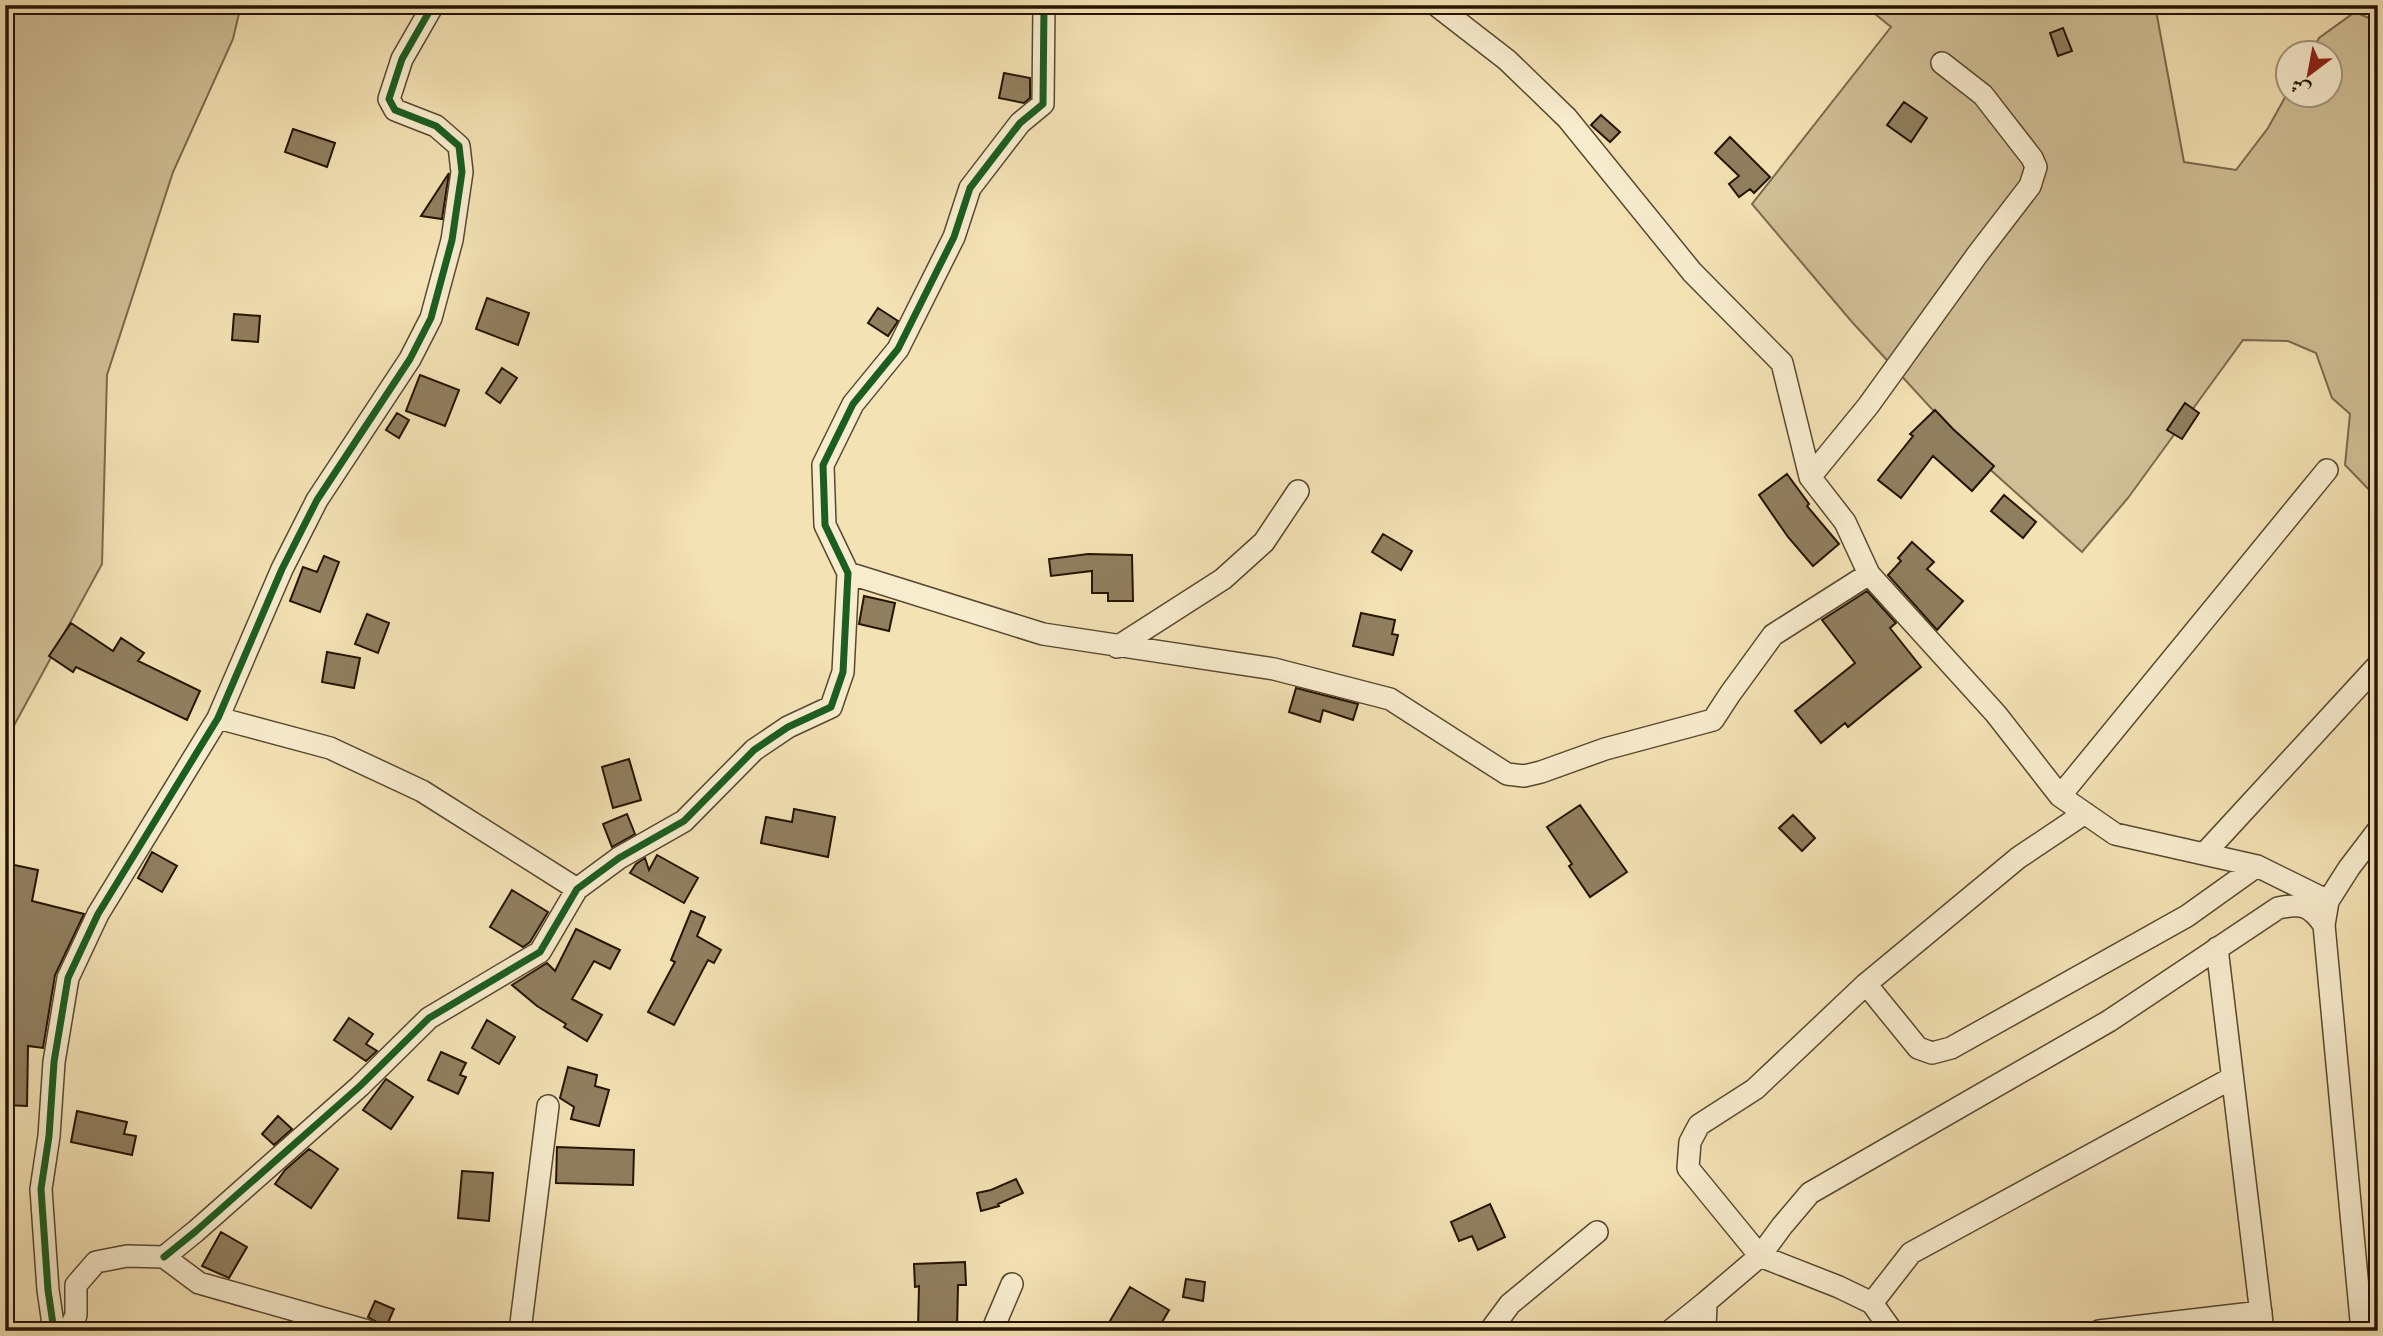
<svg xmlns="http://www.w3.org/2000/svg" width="2383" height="1336" viewBox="0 0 2383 1336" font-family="'IM FELL English',Amiri,serif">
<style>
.green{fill:#d0bf96;stroke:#7a6a4c;stroke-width:2}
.building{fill:#907f5f;stroke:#251403;stroke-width:2}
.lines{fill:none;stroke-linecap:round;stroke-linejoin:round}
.minor-casing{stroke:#58482f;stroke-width:24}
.minor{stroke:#f7ecce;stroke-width:21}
.cycleway-casing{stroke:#f7ecce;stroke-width:11}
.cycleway{stroke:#1b5e20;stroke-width:7}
</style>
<rect width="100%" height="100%" fill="#f3e2b4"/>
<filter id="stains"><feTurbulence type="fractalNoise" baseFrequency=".00286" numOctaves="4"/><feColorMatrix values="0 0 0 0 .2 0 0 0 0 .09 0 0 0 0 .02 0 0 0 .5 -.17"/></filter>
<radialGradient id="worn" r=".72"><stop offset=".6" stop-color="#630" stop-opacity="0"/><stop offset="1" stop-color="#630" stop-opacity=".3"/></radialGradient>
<path class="green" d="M5,5H241L233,39L173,172L107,375L102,564L5,742Z
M1864,5H2155L2184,162L2236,170L2268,128L2288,92V94H2330V52H2311L2319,38L2355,12L2378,22V499L2345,465L2350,414L2332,398L2316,353L2288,341L2243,340L2128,498L2082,552L1974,455L1852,322L1752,204L1891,27Z"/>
<path class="building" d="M2063,28L2072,51L2058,56L2050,33Z
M1004,73L1030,78V98L1024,103L999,98Z
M1904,102L1927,118L1911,142L1887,125Z
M1601,115L1620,132L1610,142L1591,125Z
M293,129L335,143L327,167L285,152Z
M1730,137L1770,177L1754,193L1750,189L1739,197L1729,184L1739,176L1715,153Z
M449,173L442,219L421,216Z
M487,298L529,313L518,345L476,329Z
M878,308L898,321L888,336L868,323Z
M234,314L260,316L258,342L232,340Z
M502,368L517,378L500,403L486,393Z
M420,375L459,390L445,426L406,411Z
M2185,403L2199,413L2182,439L2167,430Z
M1935,410L1953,429L1994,466L1972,491L1933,456L1901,498L1878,480L1913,436L1910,434Z
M397,413L409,420L399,438L386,430Z
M1787,474L1809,504L1807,506L1839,544L1813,566L1788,537L1759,495Z
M2004,495L2036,522L2023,538L1991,511Z
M1383,534L1412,551L1401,570L1372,552Z
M1912,542L1934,562L1927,569L1963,601L1937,630L1888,575L1901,561L1898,558Z
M1088,554L1132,555L1133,601H1108V593H1092V571L1051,576L1049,559Z
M324,556L339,562L320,612L290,601L303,567L317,572Z
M1867,591L1896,623L1890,628L1921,667L1848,727L1845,723L1821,743L1795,711L1855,663L1822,620Z
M864,596L895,603L889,631L859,624Z
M1361,613L1395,620L1392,634L1398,635L1393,655L1353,646Z
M367,614L389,623L378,653L355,644Z
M71,623L113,651L121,638L144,653L138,661L200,691L187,720L76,667L73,672L49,656Z
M327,652L360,658L354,688L322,682Z
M1296,688L1358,704L1353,720L1323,710L1320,722L1289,712Z
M629,759L641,800L613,808L602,767Z
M1580,805L1627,872L1590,897L1569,866L1572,864L1547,827Z
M794,809L835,817L828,857L761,843L766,817L792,822Z
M627,814L635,834L612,847L603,824Z
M1793,815L1815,838L1802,851L1779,828Z
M152,852L177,866L162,892L138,878Z
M657,855L698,878L684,903L630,873L636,864L645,858L649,870Z
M5,863L38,870L32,901L84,914L55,975L43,1048L28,1046L27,1106L5,1105Z
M512,890L548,912L530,942L523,947L490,927Z
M691,911L705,917L697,936L721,950L714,963L708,960L674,1025L648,1012L675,962L671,960Z
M576,929L620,950L610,969L594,961L572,999L602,1015L587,1041L564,1027L566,1024L537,1006L512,985L547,963L555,971Z
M349,1018L373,1034L366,1044L377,1051L366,1061L334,1040Z
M487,1020L515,1037L499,1064L472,1048Z
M441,1052L466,1063L460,1075L466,1077L458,1094L428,1080Z
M568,1067L597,1075L595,1086L609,1090L599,1126L571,1119L574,1107L560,1098Z
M386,1079L413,1097L391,1129L363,1110Z
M77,1111L127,1122L124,1134L136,1136L132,1155L71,1142Z
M278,1116L292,1129L274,1145L262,1134Z
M557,1147L634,1150L633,1185L556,1183Z
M309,1149L338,1169L311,1208L275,1184L285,1170Z
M462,1171L493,1173L489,1221L458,1218Z
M1016,1179L1023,1193L998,1204L999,1206L981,1211L977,1193L991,1190Z
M1490,1204L1505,1237L1478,1250L1472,1236L1459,1241L1451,1222Z
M221,1232L247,1247L229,1278L202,1266Z
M965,1262L966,1285H958L957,1330L918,1328L919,1286L915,1287L914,1264Z
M1186,1279L1205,1282L1203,1301L1183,1297Z
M1130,1287L1169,1310L1157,1331H1104Z
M375,1301L394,1309L386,1327L368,1317Z"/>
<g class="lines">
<g class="minor-casing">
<path id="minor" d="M1436,5L1507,60L1567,118L1692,272L1782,363L1810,477L1845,522L1869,574L1996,714L2060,796L2115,834L2257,866L2328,901
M1810,477L1868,406L1977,255L2030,186L2036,167L2032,158L1983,95L1942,63
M848,573L1043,634L1274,669L1390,699L1507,774L1524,776L1541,772L1605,749L1713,720L1730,694L1773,635L1869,574
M1117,647L1223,579L1264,542L1298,491
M218,718L330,748L422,791L577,889
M2060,796L2327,470
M2205,853L2378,665
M2217,948L2263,1331
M1866,984L1918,1048L1932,1053L1951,1048L2187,916L2257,866
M164,1257L196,1231L360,1086L429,1018L540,952L577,889L619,858L684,821L754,750L788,727L831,707L843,672L848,573L825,525L823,465L853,404L898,349L954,237L970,188L1020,123L1043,104L1044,5
M1872,1303L1911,1253L2232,1078
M54,1331L48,1290L41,1189L49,1136L54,1062L68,978L98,914L218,718L282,569L317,500L410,359L431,318L452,240L462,172L459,146L436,126L395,110L389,99L402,59L433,5
M69,1331L76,1315V1285L96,1262L127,1256L164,1257L199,1283L368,1331
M520,1331L548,1106
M992,1331L1012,1284
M1490,1331L1510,1304L1597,1232
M1670,1331L1706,1302
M1705,1331L1706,1302L1760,1256L1782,1226L1810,1193L2109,1021L2278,908C2302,903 2310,905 2324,925
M1892,1331L1872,1303L1839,1287L1760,1256L1688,1168L1690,1142L1699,1125L1755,1089L1866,984L2018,858L2085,813
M2099,1331L2261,1312
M2362,1331L2324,925L2328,901L2349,868L2378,830"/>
</g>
<use href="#minor" class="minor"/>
<g class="cycleway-casing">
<path id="cycleway" d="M164,1257L196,1231L360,1086L429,1018L540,952L577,889L619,858L684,821L754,750L788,727L831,707L843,672L848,573L825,525L823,465L853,404L898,349L954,237L970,188L1020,123L1043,104L1044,5
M54,1331L48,1290L41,1189L49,1136L54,1062L68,978L98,914L218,718L282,569L317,500L410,359L431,318L452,240L462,172L459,146L436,126L395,110L389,99L402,59L433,5"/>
</g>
<use href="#cycleway" class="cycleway"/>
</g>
<rect width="2383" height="1336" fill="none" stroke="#f3e2b4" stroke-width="28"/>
<rect x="7" y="7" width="2369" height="1322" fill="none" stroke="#251403" stroke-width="3.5"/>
<rect x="14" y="14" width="2355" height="1308" fill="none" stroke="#251403" stroke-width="2"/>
<g transform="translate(2309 74) rotate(212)"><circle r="33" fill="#f7ecce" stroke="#a3967d" stroke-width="2"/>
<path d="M0-5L12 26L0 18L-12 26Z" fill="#8f2418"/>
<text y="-10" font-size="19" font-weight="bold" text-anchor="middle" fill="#251403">ش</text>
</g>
<rect width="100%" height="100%" filter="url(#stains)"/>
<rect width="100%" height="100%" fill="url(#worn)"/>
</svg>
